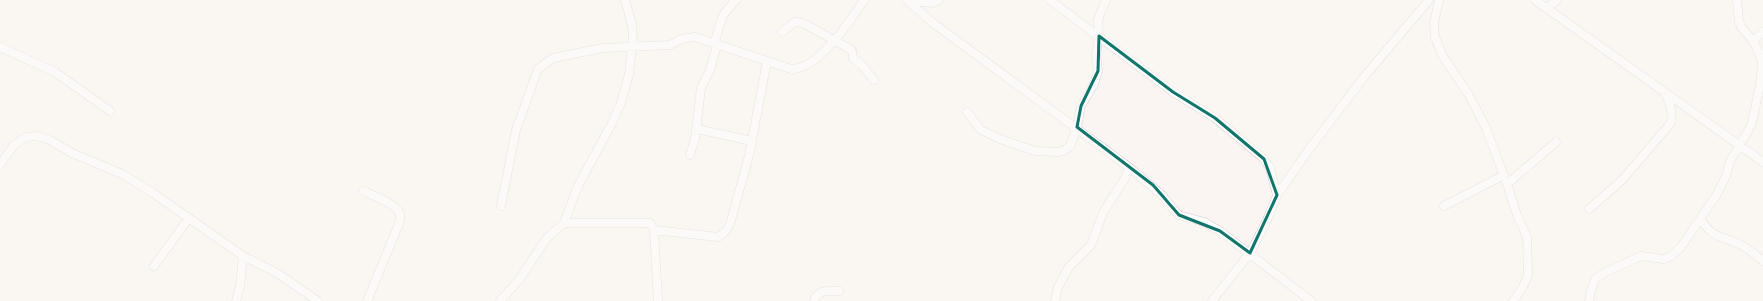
<svg xmlns="http://www.w3.org/2000/svg" width="1763" height="301" viewBox="0 0 1763 301" font-family="'Archivo Narrow',sans-serif">
<style>
.lines{fill:none;stroke-linecap:round;stroke-linejoin:round}
.minor-casing{stroke:#d2cdca;stroke-width:9}
.minor{stroke:#fff;stroke-width:8}
.marked{fill:none;stroke:#0f766e;stroke-width:3;stroke-linejoin:round}
</style>
<rect width="100%" height="100%" fill="#faf5f2"/>
<g class="lines">
<g class="minor-casing">
<path id="minor" d="M907,0L933,23L1129,167L1162,195L1173,209L1179,215L1204,222L1220,231L1311,301
M1050,0L1173,92L1215,118L1264,159L1270,168L1277,195
M1439,0L1434,23L1435,37L1442,55L1469,95L1486,128L1507,184L1517,215L1527,237L1528,275L1523,287L1513,301
M1535,0L1763,162
M909,1L932,3L939,0
M1546,8L1557,0
M782,32L795,22L803,23L850,49L852,51L853,58L861,64L874,80
M1753,41L1763,32
M714,44L723,15L736,0
M0,47L55,72L110,111
M967,112L981,130L1000,139L1035,151L1057,152L1063,151L1070,146L1077,127L1081,106L1094,84L1098,71L1096,55L1099,36L1098,19L1106,0
M697,129L752,141
M690,155L695,139L701,88L710,70L717,45
M0,165L13,146L21,140L26,137L36,136L48,139L72,153L122,174L153,193L243,256L277,273L318,301
M1507,184L1556,142
M363,191C372,195 397,204 400,214C401,217 400,220 399,224L367,301
M501,206L516,130L538,69L553,58L603,48L670,45L681,39L695,37L791,69C818,70 850,21 864,0
M1444,206L1504,175
M1589,209L1622,180L1670,124C1674,113 1670,104 1665,93
M1700,219C1716,241 1719,234 1741,245C1749,249 1756,255 1763,261
M564,223H650L654,230L658,301
M654,230L718,237L725,232L730,224L749,156L767,61
M154,266L189,218
M236,301L240,286L243,256
M500,301L519,280L547,238L564,223L578,186L612,123L621,103L629,74L633,37L632,25L625,0
M814,301C818,289 827,291 839,291
M1055,301L1058,287L1069,267L1091,245L1103,213L1125,178L1129,167
M1212,301L1250,253L1267,220L1277,195L1310,148L1364,77L1429,0
M1589,301L1592,287L1596,278L1606,272L1641,256L1664,259L1671,256L1681,247L1717,194L1726,176L1730,161L1748,131L1752,123L1760,85L1762,64L1760,55L1753,41L1741,27L1739,21L1737,0"/>
</g>
<use href="#minor" class="minor"/>
</g>
<path d="M0 0H1763V301H0ZM1099,36L1173,92L1215,118L1264,159L1277,195L1250,253L1220,231L1179,215L1153,185L1077,127L1081,106L1098,71Z" fill="#faf5f2" fill-opacity=".55" fill-rule="evenodd"/>
<path class="marked" d="M1099,36L1173,92L1215,118L1264,159L1277,195L1250,253L1220,231L1179,215L1153,185L1077,127L1081,106L1098,71Z"/>
</svg>
